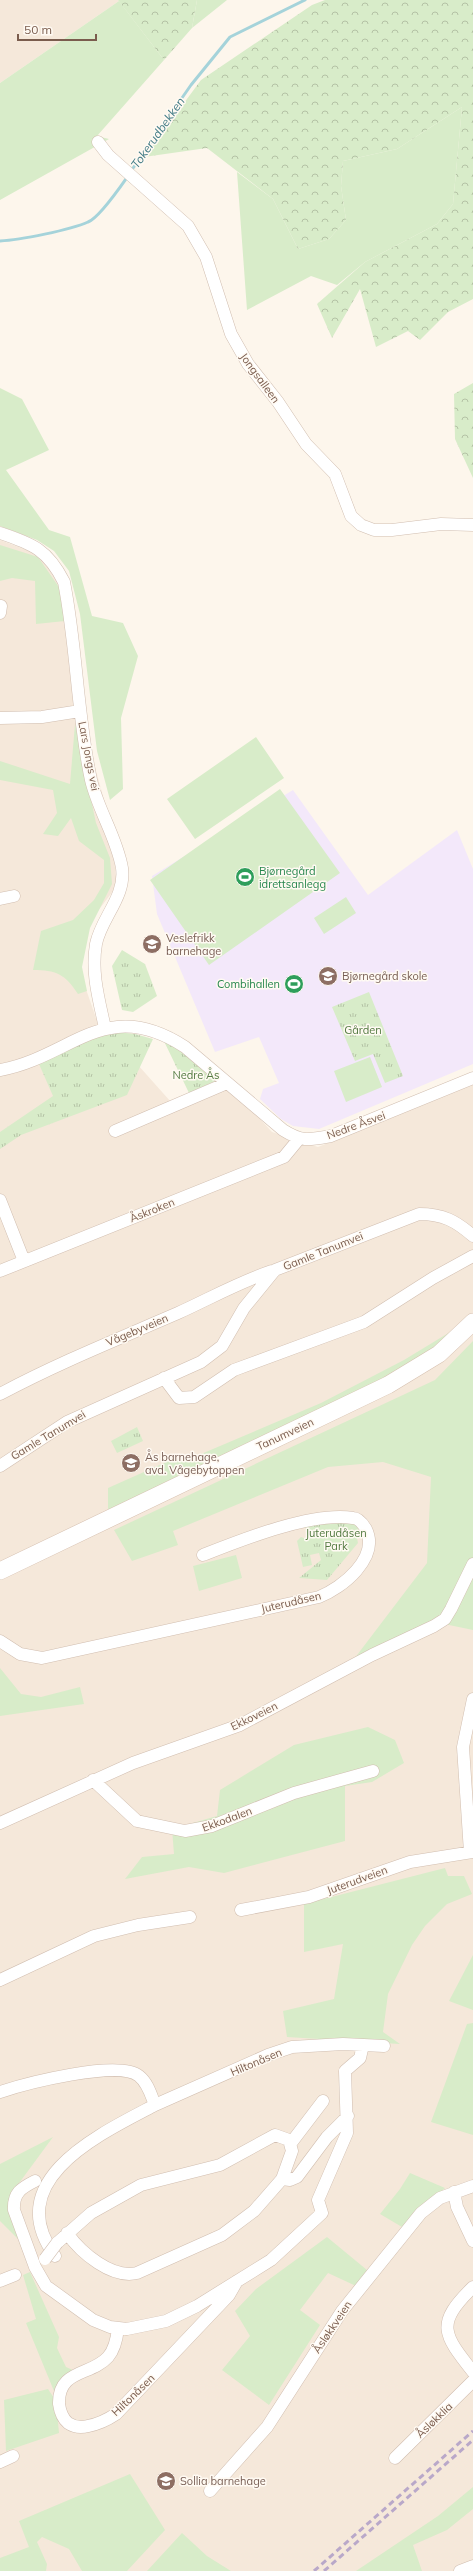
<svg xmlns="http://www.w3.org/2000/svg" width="473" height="2571" viewBox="0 0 473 2571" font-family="Mulish,sans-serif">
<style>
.residential{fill:#f5e8da}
.education{fill:#f3e8fa}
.grass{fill:#d8ecc9}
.forest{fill:url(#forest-crowns)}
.park{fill:url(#park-tufts)}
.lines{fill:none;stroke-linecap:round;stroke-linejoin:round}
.stream{stroke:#a5d3da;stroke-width:3}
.street-casing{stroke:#d1beb0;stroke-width:13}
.secondary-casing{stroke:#d6c0b0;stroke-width:18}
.street{stroke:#fff;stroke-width:12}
.secondary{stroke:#fff;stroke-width:17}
.rail{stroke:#b9a8c9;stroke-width:3;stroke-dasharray:6 4;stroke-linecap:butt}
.street-bridge-casing{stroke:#d1beb0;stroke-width:13;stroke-linecap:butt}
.street-bridge{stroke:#fff;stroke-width:12}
.labels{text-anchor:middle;stroke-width:3;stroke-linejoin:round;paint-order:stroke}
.street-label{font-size:11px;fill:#7a5c4d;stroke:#fffaf3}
.leisure-label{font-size:11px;fill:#27864d;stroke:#fffaf3;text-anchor:start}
.education-label{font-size:11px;fill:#785e54;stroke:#fffaf3;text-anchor:start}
.park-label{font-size:11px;fill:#537a41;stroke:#fffaf3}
.water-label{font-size:12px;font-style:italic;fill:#437c86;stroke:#fffaf3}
</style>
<defs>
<pattern id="forest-crowns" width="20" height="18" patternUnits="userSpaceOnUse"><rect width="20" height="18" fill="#d8ecc9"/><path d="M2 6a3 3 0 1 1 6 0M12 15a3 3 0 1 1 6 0" fill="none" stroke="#b4c2a5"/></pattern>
<pattern id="park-tufts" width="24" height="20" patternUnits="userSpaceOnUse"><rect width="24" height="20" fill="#d8ecc9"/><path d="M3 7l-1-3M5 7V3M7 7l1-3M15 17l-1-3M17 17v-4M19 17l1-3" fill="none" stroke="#b4c2a5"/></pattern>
</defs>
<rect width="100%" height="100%" fill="#fdf6ec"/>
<path class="residential" d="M0,0H118L119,1L0,83Z
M0,540L40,555L64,574L91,753L110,821L117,886L71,946L96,1018L171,1102L222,1078L272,1132L318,1147L473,1084V2571H0Z"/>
<path class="education" d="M293,790L368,895L457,830L473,869V1064L319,1129L293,1126L281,1119L260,1099L263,1089L279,1083L259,1037L215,1052L157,914L152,876Z"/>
<path class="grass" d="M197,0H227L192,28Z
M119,1L164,60L97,136L109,139L0,200V83Z
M462,107L453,204L437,224L365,262L337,285L311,276L247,310L237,172L273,199L298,249L329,239L346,220L341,186L343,161L397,149Z
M0,388L22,399L49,450L6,470L49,530L70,537L92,616L123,623L138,656L121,718L123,789L110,800L97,751L80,614L69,571L54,551L37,540L0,526Z
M0,545L38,557L61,590L65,621L36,624L35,581L12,578L0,581Z
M75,724L96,823L110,858L112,884L90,928L82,967L87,991L78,994C65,974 56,970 33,970L41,931L73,920L94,900L104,883V860L79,841L71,818L58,836L43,834L57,813L53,790L0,780V761L70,784Z
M256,737L284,778L195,839L167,799Z
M280,789L340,873L209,965L150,880Z
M346,897L356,913L324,934L314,918Z
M370,1057L382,1087L346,1102L334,1071Z
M455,1329V1333L403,1369L108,1510V1488L173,1459L187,1460L321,1403L404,1360Z
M473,1341V1630L430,1621L351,1663L427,1563L431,1477L383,1462L328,1467L173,1531L178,1545L132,1561L114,1530L435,1380Z
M236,1555L242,1578L199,1591L193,1566Z
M0,1668L21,1694L41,1697L80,1687L84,1704L0,1716Z
M368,1727L395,1740L404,1763L372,1782L345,1786V1841L224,1873L189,1867L125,1879L142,1857L174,1854L172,1829L217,1816L220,1790L294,1745Z
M445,1868L448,1876H464L472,1894L447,1904L425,1926L412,1945L388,1994L383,2032L400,2044L287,2037L283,2011L334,1999L343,1944L304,1952V1904Z
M473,1955V2010L449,2001Z
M473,2023V2135L431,2122L467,2024Z
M53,2137L11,2194L19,2240L0,2221V2164Z
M410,2173L445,2188L402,2227L380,2214L400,2189Z
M327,2237L367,2270L356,2286L328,2273L300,2310L320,2325L269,2405L222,2370L250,2336L235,2311L256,2289Z
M30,2272L59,2337L57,2348L66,2367L75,2371L54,2391L26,2323L36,2319L23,2275Z
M48,2389L56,2401L59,2433L6,2451L4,2400Z
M130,2474L165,2530L127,2571H82L69,2549L42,2537L37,2542L47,2564L46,2571H0V2558L29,2547L19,2521Z
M473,2487V2509L447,2530L413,2545L422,2571H356L438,2516Z
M182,2533L207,2556L231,2571H147Z"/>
<path class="forest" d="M118,0H197L192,28L164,60Z
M325,0H473V299L448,312L420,340L408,331L376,347L360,289L332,338L317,304L365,262L437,224L453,204L462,107L397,149L343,161L341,186L346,220L329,239L298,249L273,199L207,148L144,157L201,80L312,5Z
M473,383V478L455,439L454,394Z"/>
<path class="park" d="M122,950L145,964L157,996L133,1012L122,1010L112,966Z
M369,992L403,1076L385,1083L373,1054L355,1061L332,1007Z
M116,1032L135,1034L153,1039L127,1095L21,1135L0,1149V1132L53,1096L39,1064L85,1039Z
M161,1035L222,1078L189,1093Z
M137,1427L143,1441L117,1453L111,1441Z
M341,1519L355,1524L362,1531L356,1533L358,1543L327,1580L299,1578L321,1560L319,1553L310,1555L312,1565L303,1567L297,1541L301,1537L306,1539L316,1537L317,1540L316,1537L303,1526Z"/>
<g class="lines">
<path class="stream" d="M131,171L191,85L230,37L305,0
M0,241C20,240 70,230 88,222C99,218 121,186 128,176"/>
<g class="street-casing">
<path id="street" d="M98,142L108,155L188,226L206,257L231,334L248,364L278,402L306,444L335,474L351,516L361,525L374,530H392L441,524L473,525
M0,533C33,544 48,550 64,582C77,648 77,715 91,780C98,810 117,838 122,868C126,897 101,918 96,944C91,973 99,1000 105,1028
M0,613L1,606
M0,718L42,717L80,711
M0,899L14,896
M0,1070C72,1057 105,995 185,1047L283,1130C302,1142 309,1140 331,1136L473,1078
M115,1131L227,1083
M0,1200L24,1261
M0,1271L284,1157L298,1140
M164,1378L179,1398L194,1397L234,1370L364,1322L433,1278L473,1256
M0,1394C58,1363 118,1339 178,1313C209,1299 239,1282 272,1271
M0,1466L67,1422L201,1362L222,1346L244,1308L275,1270L419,1214C443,1214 456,1221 473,1236
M0,1641L20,1654L42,1658L319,1597C342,1588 380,1558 366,1529C363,1524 358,1518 353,1518C313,1511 241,1540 203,1555
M93,1780L137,1821L185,1831L212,1826L294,1793L373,1771
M0,1823L133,1763L240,1725L372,1655L434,1626L445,1619L451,1609L473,1564
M470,1852L463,1747L473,1699
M241,1910L309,1897L410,1862L473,1852
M0,1980L94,1936L138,1925L190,1917
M0,2092C24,2084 119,2059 139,2076C148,2083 151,2095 155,2105C100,2134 0,2180 55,2256
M155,2105L268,2055L292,2047L343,2044L384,2046
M291,2143L323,2101
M282,2179L290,2180L297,2177L327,2137L348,2116
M35,2181C21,2188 13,2193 14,2210L35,2267L46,2286L93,2320L110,2327L127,2329L166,2321L197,2306L271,2260L322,2213L318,2200L347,2133L345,2071L360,2058L363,2045
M454,2192L457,2207L473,2241
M57,2243L91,2213L141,2185L220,2165L275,2135L289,2140L292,2151L282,2179L254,2211L222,2235L137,2273C112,2279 81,2253 67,2233
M0,2281L15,2275
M473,2287C435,2324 443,2334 473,2372
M118,2328C117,2338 115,2349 108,2357C91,2376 58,2369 59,2404C60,2411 62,2418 68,2423C74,2427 81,2428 88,2426C99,2424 107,2420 116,2414L229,2295L237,2281
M395,2458L473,2381
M0,2462L13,2456
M210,2491L267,2427L342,2311L421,2213L440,2198L473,2186
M460,2571L473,2566"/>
</g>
<g class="secondary-casing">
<path id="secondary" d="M0,1571L388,1385L439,1354L473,1322"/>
</g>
<use href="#street" class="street"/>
<use href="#secondary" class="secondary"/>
<path class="rail" d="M314,2571L473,2431
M324,2571L473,2440"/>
<g class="street-bridge-casing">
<path id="street-bridge" d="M45,2259L57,2243"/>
</g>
<use href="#street-bridge" class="street-bridge"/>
</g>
<defs>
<g id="stadium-disc" transform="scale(1)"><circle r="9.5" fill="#2e9e5b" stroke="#fffaf3"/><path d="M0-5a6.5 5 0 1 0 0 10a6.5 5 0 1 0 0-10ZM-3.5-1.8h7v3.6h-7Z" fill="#fff"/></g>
<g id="school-disc" transform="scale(1)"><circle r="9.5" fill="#8d6e63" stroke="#fffaf3"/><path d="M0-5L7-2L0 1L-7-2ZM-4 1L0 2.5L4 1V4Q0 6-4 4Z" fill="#fff"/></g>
</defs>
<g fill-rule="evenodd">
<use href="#stadium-disc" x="245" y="877"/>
<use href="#school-disc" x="152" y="944"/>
<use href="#school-disc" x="328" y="976"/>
<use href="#stadium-disc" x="294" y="984"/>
<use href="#school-disc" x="131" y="1463"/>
<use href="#school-disc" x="166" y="2481"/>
</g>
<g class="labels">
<g class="street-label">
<text transform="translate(260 378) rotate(54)" y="4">Jongsalleen</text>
<text transform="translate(89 756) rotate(79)" y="4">Lars Jongs vei</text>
<text transform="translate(356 1125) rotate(-20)" y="4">Nedre Åsvei</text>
<text transform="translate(152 1210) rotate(-22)" y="4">Åskroken</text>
<text transform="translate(323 1251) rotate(-22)" y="4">Gamle Tanumvei</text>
<text transform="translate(137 1330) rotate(-23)" y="4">Vågebyveien</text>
<text transform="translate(285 1434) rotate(-25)" y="4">Tanumveien</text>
<text transform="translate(48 1435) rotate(-31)" y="4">Gamle Tanumvei</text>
<text transform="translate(291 1602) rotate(-13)" y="4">Juterudåsen</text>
<text transform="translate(254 1716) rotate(-26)" y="4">Ekkoveien</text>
<text transform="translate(227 1819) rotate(-20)" y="4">Ekkodalen</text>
<text transform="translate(357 1880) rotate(-20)" y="4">Juterudveien</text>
<text transform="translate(256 2062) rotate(-23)" y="4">Hiltonåsen</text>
<text transform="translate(332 2327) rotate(-56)" y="4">Åsløkkveien</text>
<text transform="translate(133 2395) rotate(-44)" y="4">Hiltonåsen</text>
<text transform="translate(434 2420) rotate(-44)" y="4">Åsløkklia</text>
</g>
<g class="leisure-label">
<text x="259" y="875">Bjørnegård<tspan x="259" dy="13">idrettsanlegg</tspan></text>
<text x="280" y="988" text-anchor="end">Combihallen</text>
</g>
<g class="education-label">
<text x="166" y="942">Veslefrikk<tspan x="166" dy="13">barnehage</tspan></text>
<text x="342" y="980">Bjørnegård skole</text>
<text x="145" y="1461">Ås barnehage,<tspan x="145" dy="13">avd. Vågebytoppen</tspan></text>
<text x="180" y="2485">Sollia barnehage</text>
</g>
<g class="park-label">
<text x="363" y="1034">Gården</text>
<text x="196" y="1079">Nedre Ås</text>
<text x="336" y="1537">Juterudåsen<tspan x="336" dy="13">Park</tspan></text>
</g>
<g class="water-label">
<text transform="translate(158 133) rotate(-55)" y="4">Tokerudbekken</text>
</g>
</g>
<path d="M18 34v6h78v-6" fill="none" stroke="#7a5c4d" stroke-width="2"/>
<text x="24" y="34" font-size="12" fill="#7a5c4d" stroke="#fffaf3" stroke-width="3" paint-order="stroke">50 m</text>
</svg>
